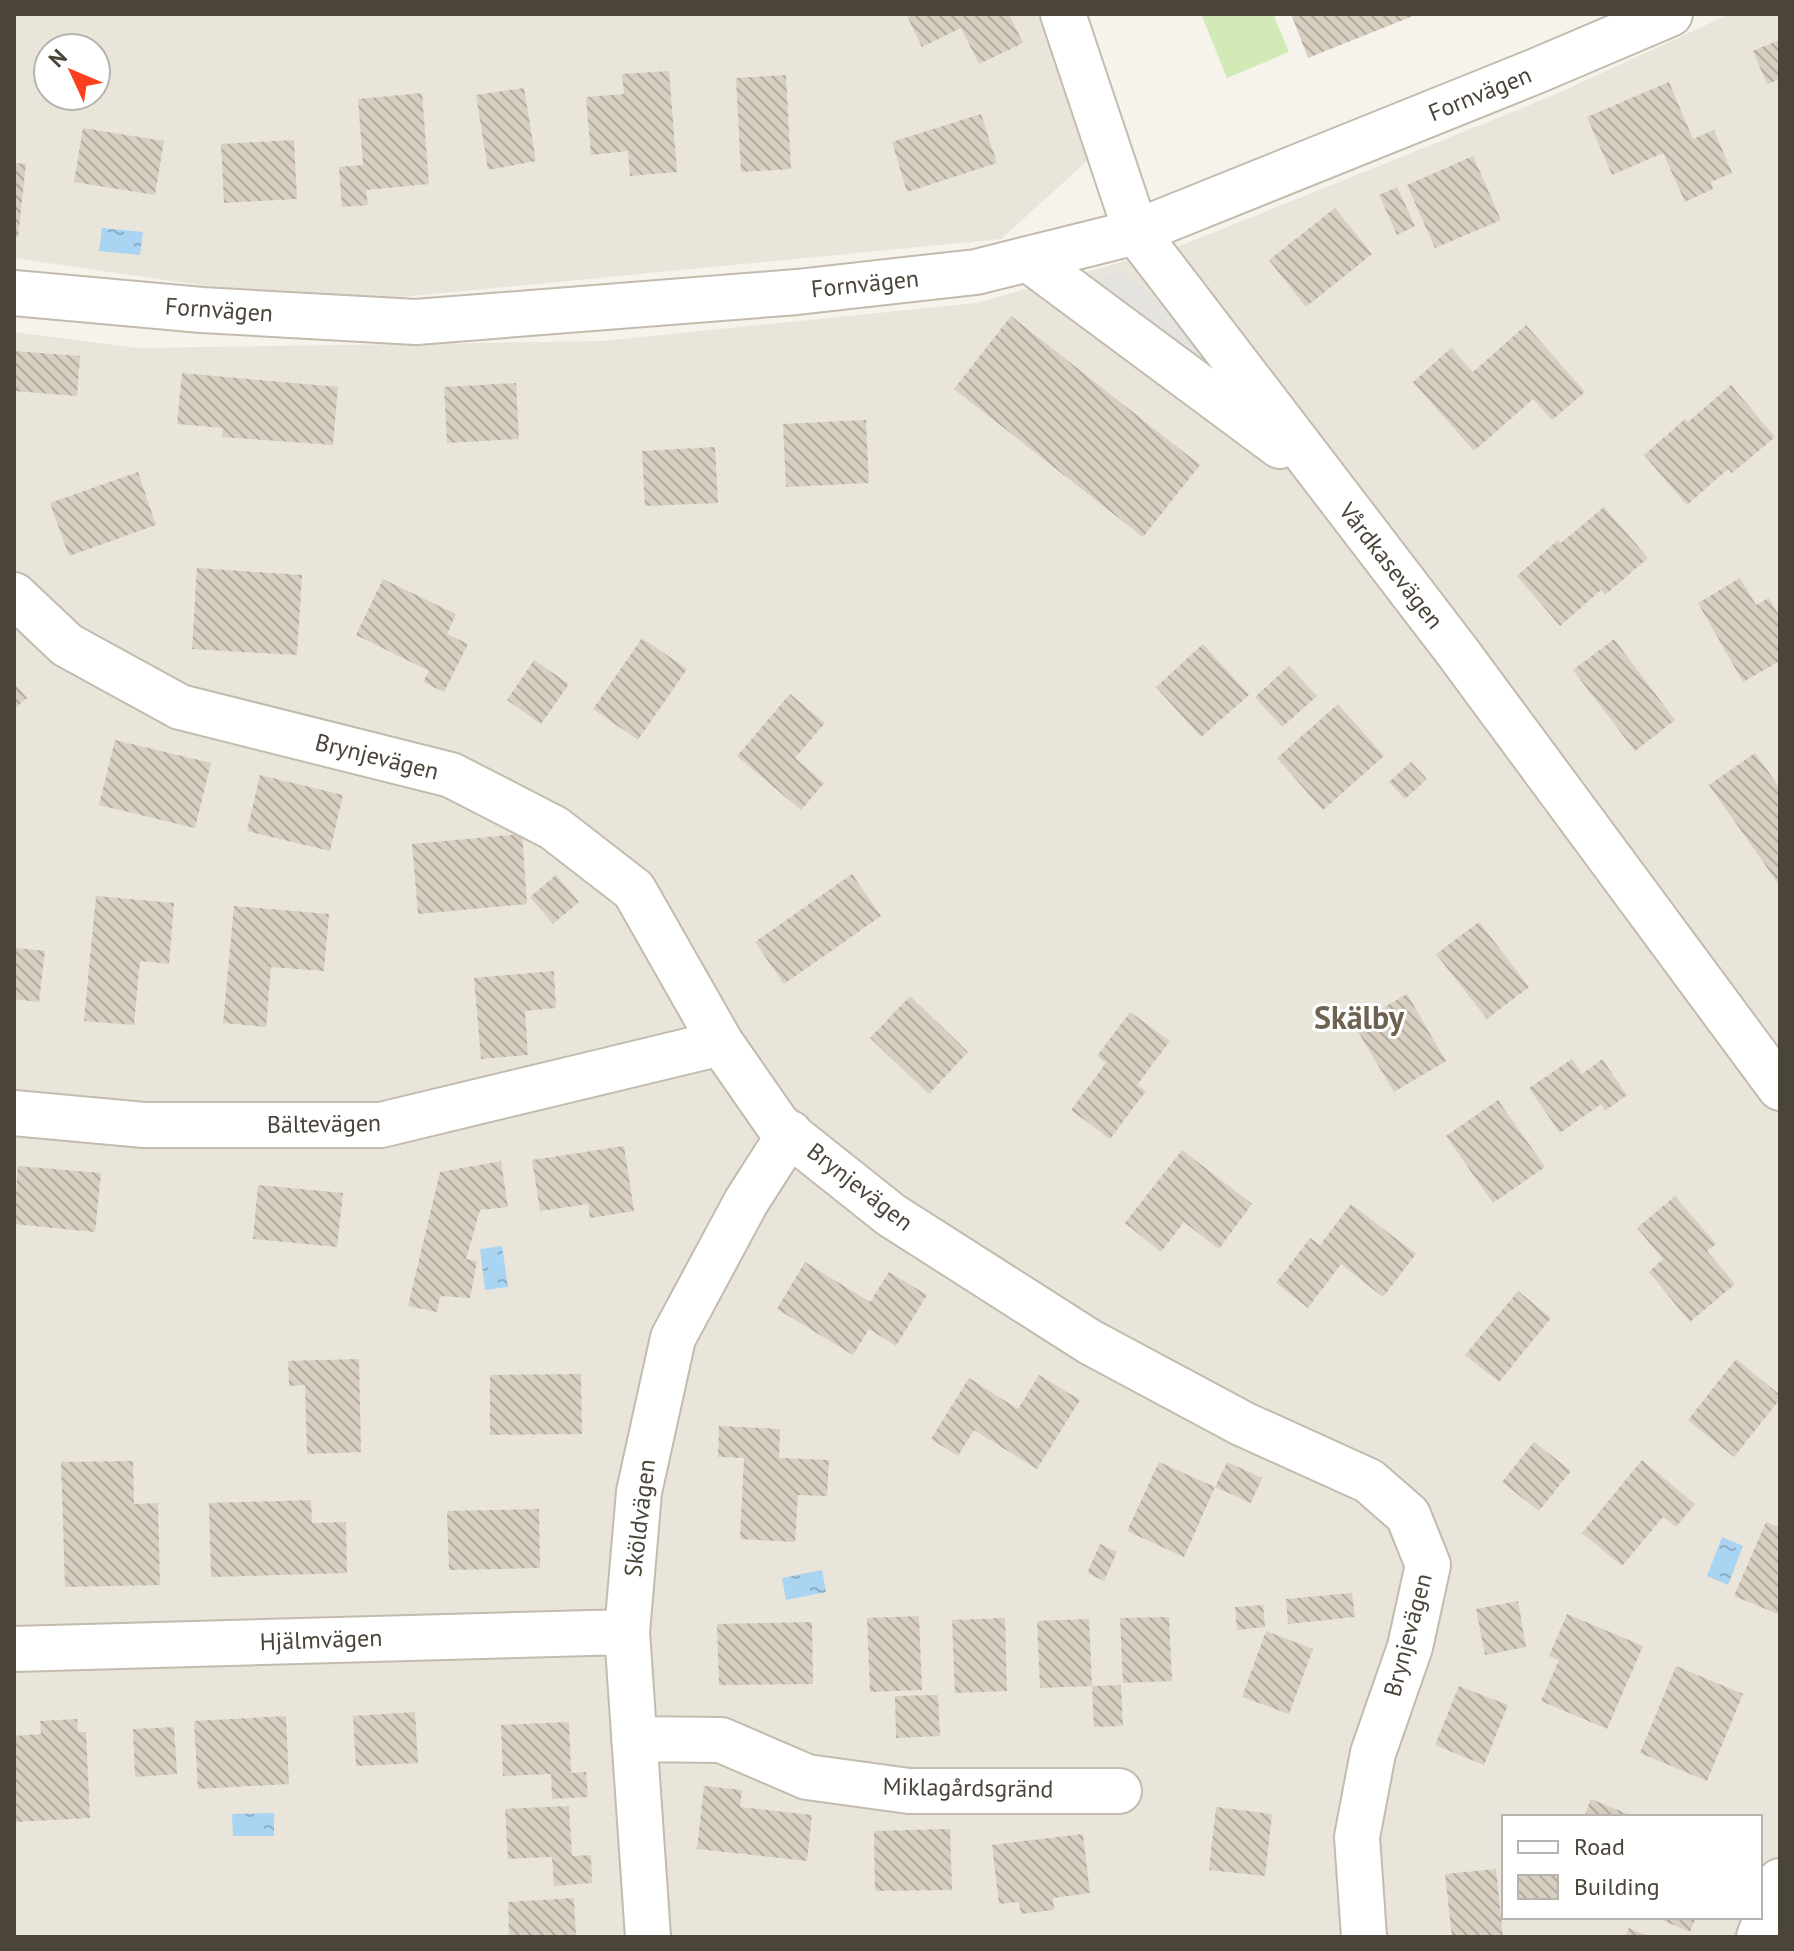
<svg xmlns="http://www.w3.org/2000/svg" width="1794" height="1951" viewBox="0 0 1794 1951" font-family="'PT Sans',sans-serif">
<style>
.residential{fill:#eae5da;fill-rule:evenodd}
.green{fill:#d2eab5}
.parking{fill:#e5e3e0}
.water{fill:url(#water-ripples)}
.building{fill:url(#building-back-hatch)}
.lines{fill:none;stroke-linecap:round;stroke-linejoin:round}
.minor-casing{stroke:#c2bbae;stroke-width:48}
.minor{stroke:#fff;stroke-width:44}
.labels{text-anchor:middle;stroke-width:6;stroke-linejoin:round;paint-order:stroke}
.street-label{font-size:24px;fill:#4b4439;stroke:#fff}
.district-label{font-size:32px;font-weight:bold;fill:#6e6250;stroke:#fff}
</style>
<defs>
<pattern id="water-ripples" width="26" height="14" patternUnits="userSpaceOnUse" patternTransform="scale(2)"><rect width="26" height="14" fill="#a9d4f2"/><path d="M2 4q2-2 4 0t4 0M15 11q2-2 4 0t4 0" fill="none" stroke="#8caec5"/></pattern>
<pattern id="building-back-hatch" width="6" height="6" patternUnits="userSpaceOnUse" patternTransform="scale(2)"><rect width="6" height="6" fill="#d8cfc1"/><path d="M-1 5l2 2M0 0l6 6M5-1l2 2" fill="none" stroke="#b1aa9e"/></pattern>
</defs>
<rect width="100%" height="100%" fill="#f6f3ec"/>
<path class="residential" d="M14,14H1043L1096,153L1001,239L351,302L192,284L14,258ZM48,48H96V96H48Z
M1730,14H1780V1937H14V332L138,348L602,341L976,303L1185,244L1547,98ZM1504,1817H1760V1917H1504Z"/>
<path class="green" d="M1201,14H1273L1289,52L1227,78Z"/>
<path class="parking" d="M1121,271L1246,375L1215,391L1086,283Z"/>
<path class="water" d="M102,228L143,232L140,255L99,251Z
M502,1246L508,1287L485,1290L480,1249Z
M1722,1537L1743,1546L1728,1585L1707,1576Z
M822,1570L826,1592L786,1600L782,1578Z
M274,1813V1836H233L232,1814Z"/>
<path class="building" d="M906,14H1009L1023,43L979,64L961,28L922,47Z
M1291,14H1418L1308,58Z
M1779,40L1780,79L1767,84L1753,51Z
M669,71L677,172L630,176L628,151L591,155L586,97L624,94L622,74Z
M786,75L791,169L741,172L736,78Z
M1669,82L1693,139L1714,130L1732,173L1711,182L1713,189L1685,202L1663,153L1612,175L1587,117Z
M524,88L536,161L488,170L476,95Z
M422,93L429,184L366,190L368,205L342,207L339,167L363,165L358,99Z
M981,114L997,163L907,192L892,142Z
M83,128L164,141L155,195L74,182Z
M294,140L297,199L224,203L221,144Z
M1473,156L1501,220L1435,248L1407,185Z
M14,163L26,164L18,237H14Z
M1397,187L1415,226L1397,235L1379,195Z
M1335,208L1372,254L1306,307L1269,260Z
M1011,316L1200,465L1143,537L954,389Z
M1526,325L1585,392L1552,420L1533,399L1474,451L1413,382L1451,348L1473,372Z
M14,351L80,356L77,396L14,391Z
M182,373L338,387L333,445L222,437L223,428L177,424Z
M516,383L519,439L447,443L444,387Z
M1731,385L1775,437L1732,473L1728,469L1687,505L1644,455L1685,419L1688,422Z
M866,420L869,483L786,487L783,424Z
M715,447L718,503L645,506L642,451Z
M138,472L156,525L69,556L50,503Z
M1604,507L1648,558L1605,595L1601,590L1560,626L1517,576L1558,540L1561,543Z
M197,568L302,575L297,655L192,649Z
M1740,578L1756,605L1769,598L1780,617V661L1743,682L1698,603Z
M383,579L456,614L447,634L468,644L444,692L423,682L429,671L356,635Z
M642,638L687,669L638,740L593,709Z
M1614,639L1675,720L1635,751L1573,670Z
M1203,644L1249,695L1201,737L1156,687Z
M534,660L569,684L541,724L507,700Z
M1289,666L1317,696L1282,727L1255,697Z
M14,683L27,698L14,709Z
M790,694L825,723L795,758L824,783L801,810L737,756Z
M1338,704L1384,756L1323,810L1277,758Z
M115,740L211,763L195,828L99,805Z
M1755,753L1780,788V886L1709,785Z
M1411,762L1427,779L1405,799L1389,782Z
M260,775L343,795L330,851L247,831Z
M522,834L527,904L418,914L412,844Z
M852,874L881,916L784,984L755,942Z
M556,875L579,902L553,924L530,897Z
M96,896L174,903L169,964L140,961L134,1025L84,1021Z
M234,906L329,914L324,971L271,967L266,1027L223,1023Z
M1479,922L1529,987L1487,1019L1436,954Z
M16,948L45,951L39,1002L14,999Z
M554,971L556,1008L525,1011L528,1055L481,1059L474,978Z
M1407,994L1446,1061L1394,1092L1354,1025Z
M910,996L968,1052L929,1094L870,1038Z
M1130,1012L1170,1041L1137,1085L1146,1091L1110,1139L1071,1110L1106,1063L1097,1056Z
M1572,1059L1582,1074L1602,1059L1627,1095L1605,1111L1601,1104L1560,1133L1529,1088Z
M1498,1100L1545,1167L1493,1203L1446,1136Z
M624,1146L634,1211L590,1218L588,1204L540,1211L532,1160Z
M1182,1150L1252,1204L1219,1249L1184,1222L1161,1252L1125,1223Z
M501,1161L508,1207L480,1210L466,1259L477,1261L470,1298L440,1296L437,1312L408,1306L440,1172Z
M18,1166L101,1173L95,1232L14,1224Z
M258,1185L343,1193L337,1247L253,1239Z
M1675,1196L1716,1244L1707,1251L1735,1284L1690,1322L1649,1272L1663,1259L1637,1228Z
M1351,1204L1416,1254L1383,1297L1341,1264L1308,1308L1276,1283L1310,1238L1320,1245Z
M805,1262L870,1302L889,1272L927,1295L896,1346L869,1329L853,1355L777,1309Z
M1518,1291L1551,1318L1499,1382L1465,1355Z
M359,1359L361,1452L307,1454L305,1385L289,1386L288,1361Z
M1736,1359L1780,1395V1399L1734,1457L1688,1420Z
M581,1374L582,1434L490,1435V1375Z
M1039,1375L1080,1400L1037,1469L974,1430L958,1456L931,1439L969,1378L1018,1409Z
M719,1426L780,1429L779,1458L829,1460L827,1496L798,1495L795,1542L740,1539L744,1458L718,1457Z
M1534,1442L1571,1471L1539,1511L1502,1482Z
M1642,1460L1695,1504L1676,1527L1663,1517L1622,1566L1582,1533Z
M133,1461L134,1504L158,1503L160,1585L65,1587L61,1462Z
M1159,1462L1215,1487L1184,1557L1127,1531Z
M1227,1462L1262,1478L1251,1503L1215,1487Z
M311,1500L312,1523L346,1522L347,1573L211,1577L209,1503Z
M539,1509L540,1568L449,1570L447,1511Z
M1766,1522L1780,1528V1615L1734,1596Z
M1100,1544L1117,1552L1104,1581L1087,1573Z
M1352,1593L1355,1617L1288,1624L1286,1599Z
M1518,1601L1526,1647L1485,1655L1476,1609Z
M1263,1605L1265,1627L1237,1630L1235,1607Z
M1567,1614L1643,1646L1607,1729L1541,1701L1559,1660L1549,1656Z
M919,1616L922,1690L870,1692L867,1618Z
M1169,1617L1172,1681L1123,1683L1120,1618Z
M1005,1618L1007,1691L955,1693L952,1620Z
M1089,1619L1092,1686L1040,1688L1037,1621Z
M812,1622L813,1684L719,1685L717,1624Z
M1266,1631L1313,1649L1289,1714L1242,1697Z
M1676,1666L1743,1694L1707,1781L1640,1753Z
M1121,1685L1123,1726L1094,1727L1092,1686Z
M1459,1686L1508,1705L1484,1765L1435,1745Z
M938,1695L940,1736L896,1738L895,1696Z
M415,1712L418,1763L356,1766L353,1716Z
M286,1716L289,1784L198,1789L194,1721Z
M77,1719L78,1732H86L90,1818L14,1822V1736L41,1734L40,1721Z
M569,1722L571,1773L586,1772L588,1797L552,1799L551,1774L503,1776L501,1725Z
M174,1727L177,1774L135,1777L133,1729Z
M704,1786L742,1790L740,1807L812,1815L807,1861L697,1849Z
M1591,1799L1635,1817H1584Z
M569,1806L572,1856L591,1855L592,1883L554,1886L552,1857L508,1859L505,1809Z
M1216,1807L1272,1814L1265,1876L1209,1870Z
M950,1829L952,1890L875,1891L874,1831Z
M1083,1834L1090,1893L1053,1898L1054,1910L1021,1914L1019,1902L999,1904L992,1845Z
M1496,1869L1503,1937H1452L1445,1874Z
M574,1898L576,1937H509L508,1902Z
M1660,1917H1696L1690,1932L1659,1919Z
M1629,1928L1651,1937H1625Z"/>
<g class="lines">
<g class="minor-casing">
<path id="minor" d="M1063,14L1136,232L1456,650L1780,1088
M1028,259L1280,446
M14,293L202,310L416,322L797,292L976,272L1136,232L1536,71L1670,14
M14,595L67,645L180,707L451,775L554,828L634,890L721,1043L778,1125L891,1215L1090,1342L1243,1424L1369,1481L1408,1515L1428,1565L1410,1647L1373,1753L1357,1837L1364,1937
M14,1113L144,1125H381L721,1043
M14,1649L627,1632
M634,1739L721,1740L807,1777L909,1791H1119
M648,1937L627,1632L639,1492L673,1338L746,1202L790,1133
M1759,1937L1780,1881"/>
</g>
<use href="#minor" class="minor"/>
</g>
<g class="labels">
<g class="street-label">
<text transform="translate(1480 94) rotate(-22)" y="8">Fornvägen</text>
<text transform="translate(865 284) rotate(-6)" y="8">Fornvägen</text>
<text transform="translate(219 310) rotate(4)" y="8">Fornvägen</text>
<text transform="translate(1391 566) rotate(52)" y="8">Vårdkasevägen</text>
<text transform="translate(377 757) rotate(14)" y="8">Brynjevägen</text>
<text transform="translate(324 1124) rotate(-1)" y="8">Bältevägen</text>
<text transform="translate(860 1187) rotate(38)" y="8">Brynjevägen</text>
<text transform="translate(640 1518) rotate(-83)" y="8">Sköldvägen</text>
<text transform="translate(1408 1635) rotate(-75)" y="8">Brynjevägen</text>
<text transform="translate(321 1640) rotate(-2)" y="8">Hjälmvägen</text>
<text transform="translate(968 1788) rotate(1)" y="8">Miklagårdsgränd</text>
</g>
<g class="district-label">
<text x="1359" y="1029">Skälby</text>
</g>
</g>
<rect width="1794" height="1951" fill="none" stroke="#4b4439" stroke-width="32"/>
<rect x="1502" y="1815" width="260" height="104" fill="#ffffff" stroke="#b7b4b0" stroke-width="2"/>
<rect x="1518" y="1841" width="40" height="12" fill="#ffffff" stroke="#b7b4b0" stroke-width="2"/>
<text x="1574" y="1855" font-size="24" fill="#4b4439">Road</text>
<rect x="1518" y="1875" width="40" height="24" fill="url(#building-back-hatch)" stroke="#b7b4b0" stroke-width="2"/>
<text x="1574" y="1895" font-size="24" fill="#4b4439">Building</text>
<g transform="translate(72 72) rotate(314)"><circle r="38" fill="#ffffff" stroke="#b7b4b0" stroke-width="2"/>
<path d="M0-6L14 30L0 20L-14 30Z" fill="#fc3f1d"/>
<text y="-12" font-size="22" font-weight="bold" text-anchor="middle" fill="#4b4439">N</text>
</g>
</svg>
